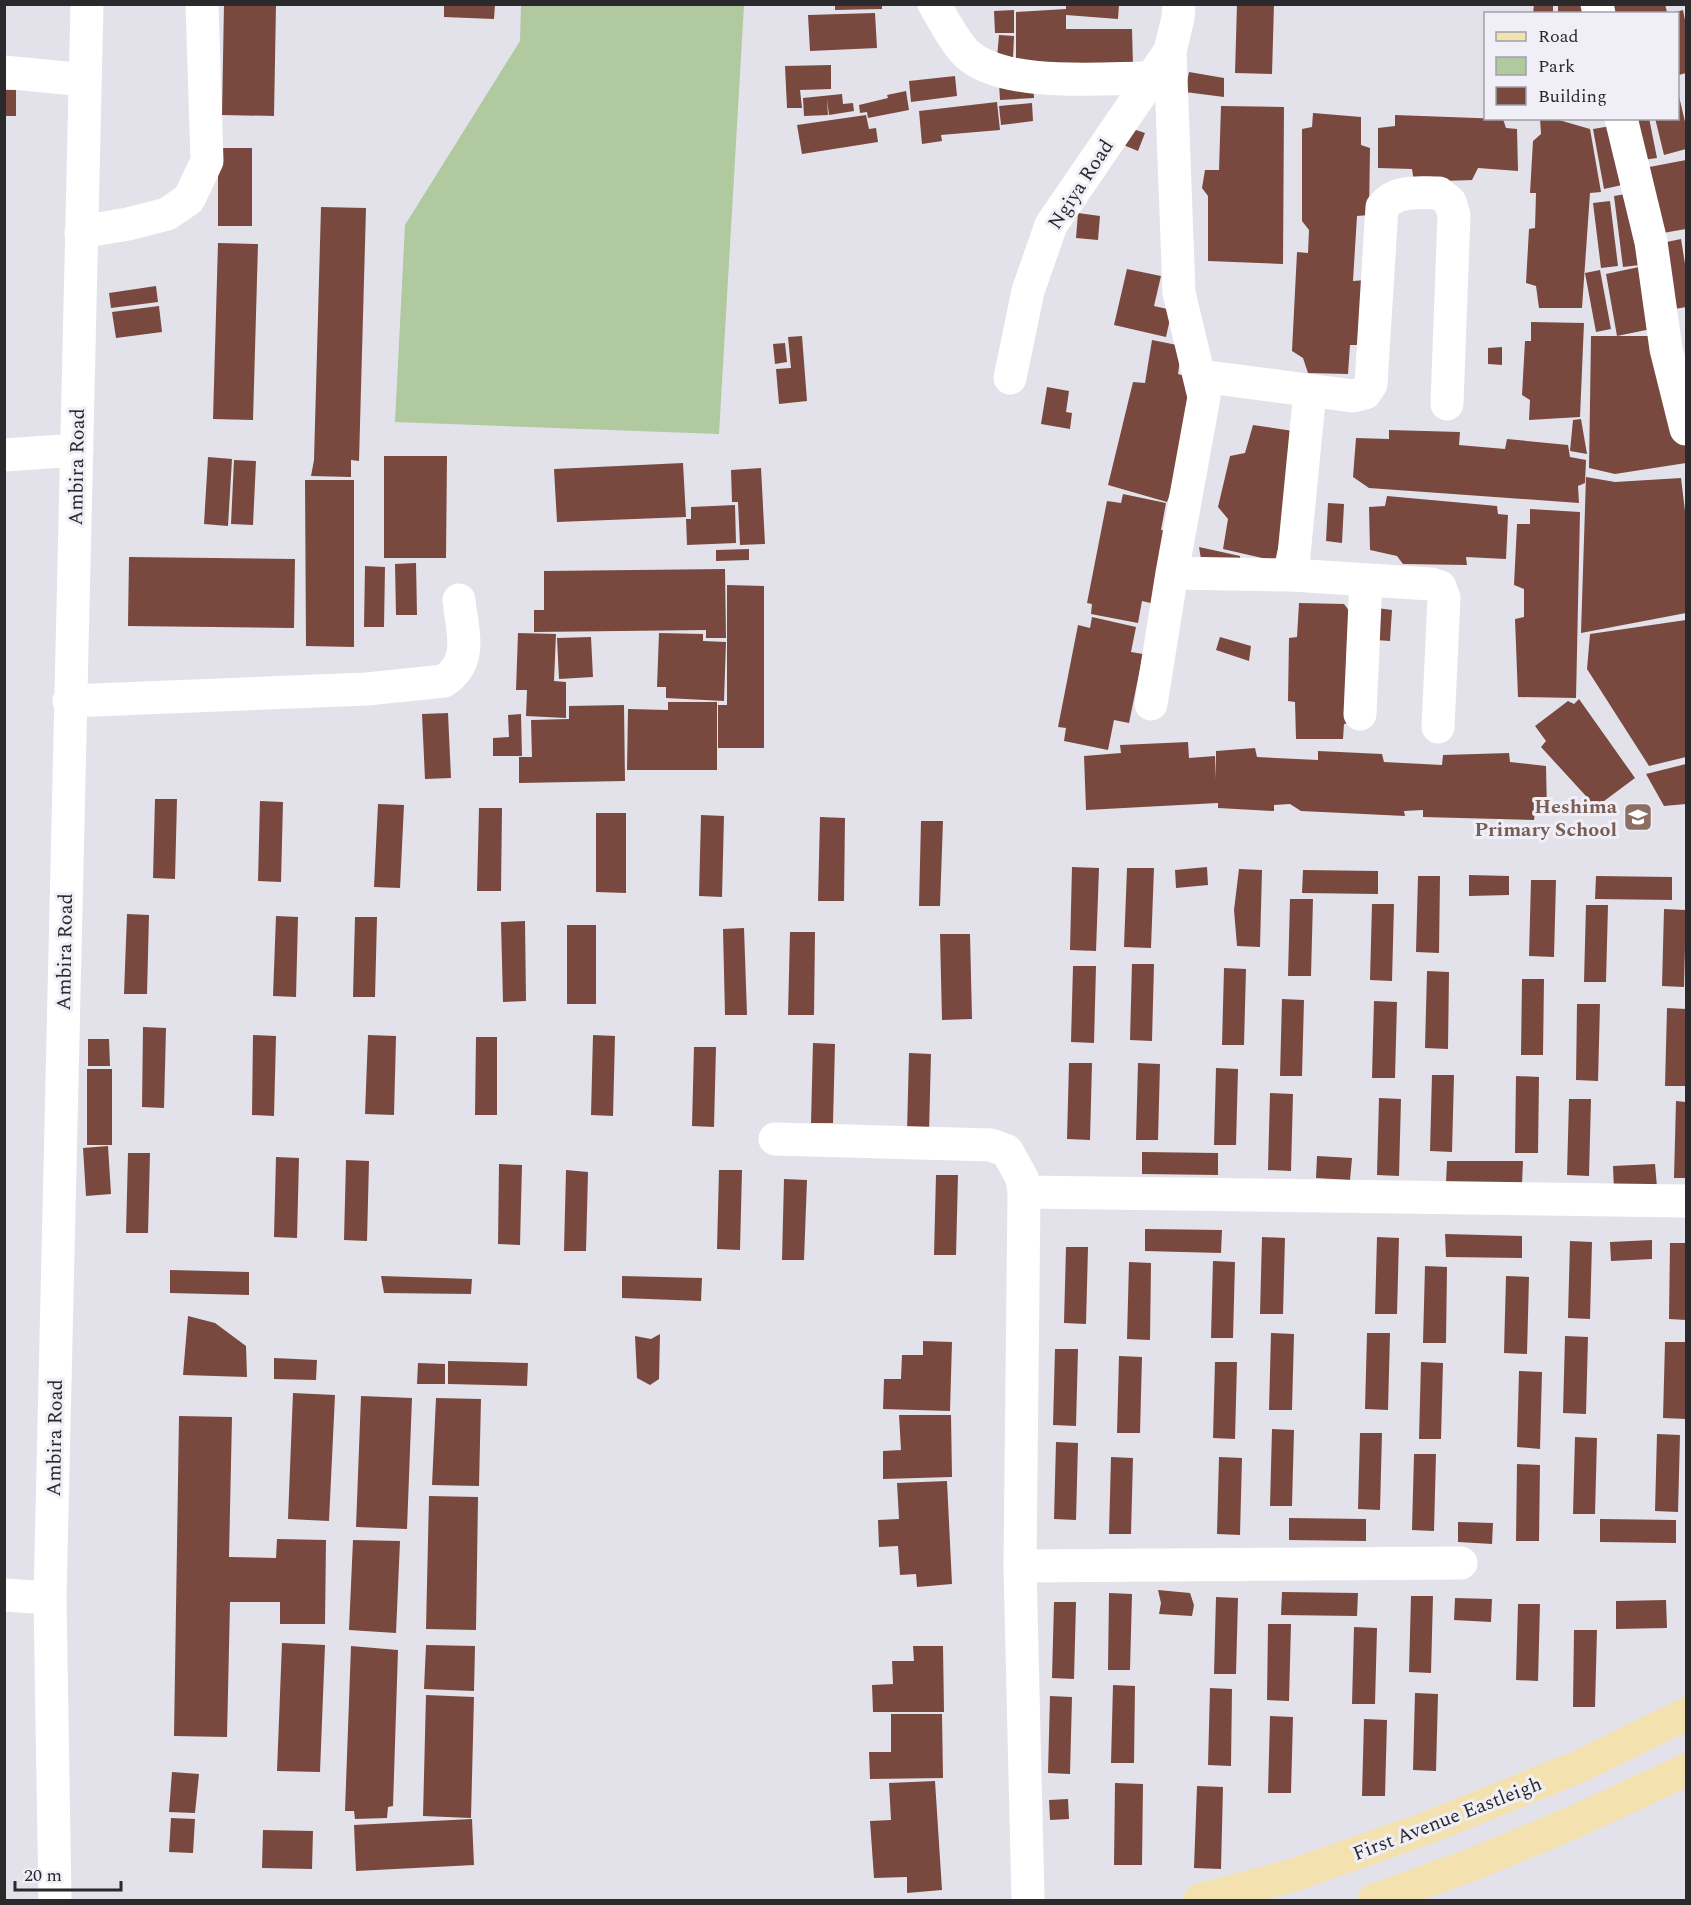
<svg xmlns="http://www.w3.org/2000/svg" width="1691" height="1905" viewBox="0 0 1691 1905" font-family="Spectral,serif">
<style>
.green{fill:#b0c99f}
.building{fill:#79493f}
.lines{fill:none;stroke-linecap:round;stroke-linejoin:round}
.minor{stroke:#fff;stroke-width:33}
.major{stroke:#f3e2af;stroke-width:33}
.labels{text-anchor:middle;stroke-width:6;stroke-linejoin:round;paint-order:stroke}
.street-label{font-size:20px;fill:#2a292c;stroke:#f0eff8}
.education-label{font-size:20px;font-weight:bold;fill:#785e54;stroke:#f0eff8;text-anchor:end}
</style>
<rect width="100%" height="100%" fill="#e3e2ea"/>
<path class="green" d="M521,5H744L719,434L395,422L405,225L520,41Z"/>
<path class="building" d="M224,4H276L274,116L222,115Z
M444,4H495L494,19L444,17Z
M835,4H882V9L835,10Z
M1066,4H1119L1118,19L1066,15V29H1132L1133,66L1016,64V12L1066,9Z
M1237,4H1274L1272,74L1235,73Z
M1534,4H1553V14H1533Z
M1558,4H1590L1583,14H1558Z
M1611,4H1665L1667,12L1658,14H1613Z
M1014,10V33H995L994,11Z
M1683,10L1686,25V73L1679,75L1678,14L1672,13Z
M875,13L877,48L810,51L808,15Z
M999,35L1014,36L1013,58L997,57Z
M831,65V89L800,90L802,108H787L785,66Z
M1189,72L1224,78V97L1185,92Z
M955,76L957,96L911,102L909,81Z
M1033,81L1034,98L1000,100L999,83Z
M4,90H16V116H4Z
M906,91L909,110L868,118L867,112L860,113L859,105L888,98L887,95Z
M1678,92L1686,126V149L1664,155L1655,118H1678Z
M842,94L843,104L853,103L854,111L829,115L827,99L828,115L804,116L803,98Z
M997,102L1000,130L941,135L942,141L922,144L919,111Z
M1032,103L1033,121L1001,125L999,106Z
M1221,106L1284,107L1283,264L1208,261V196L1202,188L1205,170H1219Z
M1313,113L1361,117V145L1370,148L1369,215L1357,216L1353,281L1366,280L1364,345H1350L1348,374L1308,373L1303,358L1292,351L1297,252L1308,253L1309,230L1302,221V129L1312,127Z
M866,115L869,129L876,128L878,142L802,154L797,125Z
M1395,115L1503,119L1506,128L1517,129L1518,171L1478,168L1472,180L1414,182L1412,169L1378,168V128L1395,126Z
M1540,118H1552L1590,129L1601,192L1590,193L1582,308H1539L1536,286L1526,283L1529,229L1535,228L1536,193H1530L1533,141L1541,134Z
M1635,118H1649L1657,158L1643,160Z
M1611,126L1622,185L1604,189L1593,129Z
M1127,127L1145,133L1138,151L1121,144Z
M218,148H252V226H218Z
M1686,160V229L1657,234L1644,168Z
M1632,193L1640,265L1623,267L1614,196Z
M1610,201L1618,266L1601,268L1593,203Z
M321,207L366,208L359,461L351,460V477L311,476L314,460Z
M1078,213L1100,216L1098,240L1076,238Z
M1681,239L1686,270V307L1675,309L1662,243Z
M218,243L258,244L253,420L213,419Z
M1639,267L1651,329L1617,336L1606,274Z
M1127,269L1161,276L1154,306L1172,310L1166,337L1114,325Z
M1600,270L1611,329L1596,332L1585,273Z
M156,286L158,302L111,308L109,293Z
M159,306L162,332L116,338L112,312Z
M1531,322L1584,323L1580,417L1529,420L1530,400L1522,395L1525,341H1531Z
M802,336L807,401L779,404L776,369L791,368L788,337Z
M1591,336H1656L1686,448V463L1615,474L1589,468Z
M1152,340L1182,346L1178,374L1195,379L1199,415L1167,502L1108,485L1133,382L1145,383Z
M785,343L787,362L775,364L773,344Z
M1502,347V365L1488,364V348Z
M1047,387L1069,391L1066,412L1072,413L1070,429L1041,424Z
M1581,419L1587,454L1570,451L1573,420Z
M1253,425L1293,431L1302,449L1275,561L1223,549L1228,519L1218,507L1230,456L1245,453Z
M1389,430L1460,432L1459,445L1505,449L1507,439L1568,445L1570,457L1586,460L1585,483L1578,486L1579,503L1369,488L1353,477L1356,438L1389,439Z
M384,456H447L446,558H384Z
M208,457L232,459L228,526L204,524Z
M234,460L256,461L253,525L231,524Z
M683,463L686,517L557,522L554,469Z
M761,468L765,544L740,545L738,502H732L731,470Z
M1586,477L1615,482L1681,478L1686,519V613L1581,633Z
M305,480H354V647L306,646Z
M1123,494L1166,503L1161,530L1173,532L1159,605L1142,601L1138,623L1091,614L1092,604L1087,603L1107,501L1121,503Z
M1387,496L1497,506L1498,514L1508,515L1506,559L1466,557L1467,565L1403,564L1397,556L1370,550L1369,507L1385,506Z
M1328,503L1344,504L1342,543L1326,541Z
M735,505L736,543L687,545L686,519H691V507Z
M1530,509L1580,512L1576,698L1518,697L1515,619L1524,617V589L1514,585L1517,524H1530Z
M1199,547L1240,556V566L1201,559Z
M749,549V560L716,561V550Z
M129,557L295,559L294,628L128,626Z
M416,563L417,615H396L395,564Z
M365,566L385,567L384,627H364Z
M725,569L726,638H706V630L534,632V610H544V571Z
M727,585L764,586V748H718V705H727Z
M1299,603L1344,604L1353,616L1351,723L1344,724L1343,739H1296L1295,702L1288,701L1289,638L1297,637Z
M1377,608L1392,610L1390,641L1375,640Z
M1092,617L1136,627L1131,652L1143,654L1129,723L1114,720L1108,750L1064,741L1066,728L1058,727L1078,625L1090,628Z
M1686,620V757L1649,766L1587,669L1590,634Z
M518,633L556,634L554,681L566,682V718L526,716L527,690H516Z
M659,633L703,634V641L726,642L724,701L666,698V687H657Z
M591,637L593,677L559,679L557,638Z
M1220,637L1251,646L1249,661L1216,650Z
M1579,699L1635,778L1596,807L1541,747L1546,741L1535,726L1568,701L1574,704Z
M668,702H717V770H627L628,709L668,710Z
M624,705L625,781L519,783V757H532L531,720L569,719V706Z
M448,713L451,778L425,779L422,714Z
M521,714L522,756H493V738L509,737L508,715Z
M1188,742L1189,758L1215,756L1216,779V751L1255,748L1257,757L1318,760V751L1382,754L1384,762L1442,765L1443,755L1509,753L1510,762L1546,766L1547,812H1535L1534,820L1423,817V810L1404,811L1405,816L1301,811L1290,804L1274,805V811L1218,808V803L1086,810L1084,756L1121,753L1120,745Z
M1686,764V804L1664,806L1646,774Z
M155,799H177L175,879L153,878Z
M260,801L283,802L281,882L258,881Z
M378,804L404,805L400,888L374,887Z
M479,808H502L501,891H477Z
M596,813H626V893L596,892Z
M701,815L724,816L722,897L699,896Z
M820,817L845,818L844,901H818Z
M921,821H943L940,906H919Z
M1072,867L1099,868L1096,951L1070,950Z
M1207,867L1208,885L1176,888L1175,870Z
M1127,868H1154L1151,948L1124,947Z
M1239,869L1262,870L1260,947L1237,946L1234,910Z
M1303,870L1378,871V894L1302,893Z
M1469,875L1509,876V895L1469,896Z
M1418,876H1440L1439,953L1416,952Z
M1596,876L1672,877V900L1595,899Z
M1531,880H1556L1554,957L1529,956Z
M1290,899H1313L1311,976H1288Z
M1372,904H1394L1392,981L1370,980Z
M1586,905H1608L1606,982H1584Z
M1664,909L1686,910L1684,987L1662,986Z
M127,914L149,915L147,994H124Z
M276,916L298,917L296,997L273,996Z
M355,917H377L375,997H353Z
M525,921L526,1001L503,1002L501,922Z
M567,925H596V1004H567Z
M744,928L747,1015H725L723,929Z
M790,932H815L814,1015H788Z
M940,934H970L972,1019L942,1020Z
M1132,964H1154L1152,1041L1130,1040Z
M1073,966H1096L1094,1043L1071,1042Z
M1224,968L1246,969L1244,1045H1222Z
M1427,971L1449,972L1448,1049L1425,1048Z
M1522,979H1544L1543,1055H1521Z
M1282,999L1304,1000L1302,1076H1280Z
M1374,1001L1397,1002L1395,1078H1372Z
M1577,1004H1600L1598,1081L1576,1080Z
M1667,1008L1686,1009V1086H1665Z
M143,1027L166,1028L164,1108L142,1107Z
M253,1035L276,1036L274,1116L252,1115Z
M368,1035L396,1036L394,1115L365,1114Z
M593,1035L615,1036L613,1116L591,1115Z
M476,1037H497V1115H475Z
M88,1039H109L110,1066H88Z
M813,1043L835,1044L833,1123H811Z
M694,1047H716L714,1127L692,1126Z
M909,1053L931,1054L929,1133H907Z
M1069,1063H1092L1090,1140L1067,1139Z
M1138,1063L1160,1064L1158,1140H1136Z
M1216,1068L1238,1069L1236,1145H1214Z
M87,1069H112V1145H87Z
M1432,1075H1454L1452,1152L1430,1151Z
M1516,1076L1539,1077L1538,1153H1515Z
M1270,1093L1293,1094L1291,1171L1268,1170Z
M1379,1098L1401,1099L1399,1176L1377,1175Z
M1569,1099H1591L1589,1176L1567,1175Z
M1676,1101L1686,1102V1178H1674Z
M108,1146L111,1194L86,1196L83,1148Z
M1142,1152L1218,1153V1175L1142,1174Z
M128,1153H150L148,1233H126Z
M1317,1156L1352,1158L1350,1180L1316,1178Z
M276,1157L299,1158L297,1238L274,1237Z
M346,1160L369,1161L367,1241L344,1240Z
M1447,1161H1523L1522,1184L1446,1183Z
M499,1164L522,1165L520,1245L498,1244Z
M1655,1164L1657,1187L1614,1190L1613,1166Z
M566,1170L588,1172L586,1251H564Z
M719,1170H742L740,1250L717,1249Z
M936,1175H958L956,1255H934Z
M784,1179L807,1180L804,1260H782Z
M1145,1229L1222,1230L1221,1253L1145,1251Z
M1445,1234L1522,1236V1258L1446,1257Z
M1262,1237L1285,1238L1283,1314H1260Z
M1377,1237L1399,1238L1397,1314H1375Z
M1652,1240V1259L1611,1261L1610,1242Z
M1570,1241L1592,1242L1590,1319L1568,1318Z
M1670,1243H1686V1320L1669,1319Z
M1066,1247H1088L1086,1324L1064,1323Z
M1213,1261L1235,1262L1233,1338H1211Z
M1129,1262L1151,1263L1150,1340L1127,1339Z
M1425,1266L1447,1267L1446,1343H1423Z
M170,1270L249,1272V1295L170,1293Z
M381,1276L472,1279L471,1294L384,1293Z
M622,1276L702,1278L701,1301L622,1298Z
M1506,1276L1529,1277L1527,1354L1504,1353Z
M188,1316L215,1323L246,1346L247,1377L183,1375Z
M1271,1333L1294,1334L1292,1410H1269Z
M1367,1333H1390L1388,1410L1365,1409Z
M660,1334L659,1379L650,1385L637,1378L635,1336L651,1339Z
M1565,1336L1588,1337L1586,1414L1563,1413Z
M923,1341L952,1342L950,1411L883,1409L884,1379H901L902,1355H923Z
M1665,1342H1686V1419L1663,1418Z
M1055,1349H1078L1076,1426L1053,1425Z
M1119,1356L1142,1357L1140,1433H1117Z
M274,1358L317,1360L316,1380L274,1379Z
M448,1361L528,1363L527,1386L448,1384Z
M1215,1362H1237L1235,1439L1213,1438Z
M1421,1362L1443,1363L1441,1439H1419Z
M418,1363L445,1364V1384H417Z
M1519,1371L1542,1372L1540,1449L1517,1447Z
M293,1393L335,1395L329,1521L288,1519Z
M361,1396L412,1398L407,1529L356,1527Z
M436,1398L481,1399L479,1486L432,1485Z
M899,1415H951L952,1477L883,1479V1451L901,1450Z
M179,1416L232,1417L229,1557L276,1558L277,1539L326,1540L325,1624H280V1602H230L227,1737L174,1736Z
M1272,1429L1294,1430L1292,1506H1270Z
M1360,1433H1382L1380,1510L1358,1509Z
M1657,1434L1680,1435L1678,1512L1655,1511Z
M1575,1437L1597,1438L1595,1514H1573Z
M1056,1442L1078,1443L1076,1520L1054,1519Z
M1414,1454H1436L1434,1531L1412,1530Z
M1111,1457L1133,1458L1131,1534H1109Z
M1219,1457L1242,1458L1240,1535L1217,1534Z
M1517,1464L1540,1465L1539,1541H1516Z
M947,1481L952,1584L917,1587L916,1574L900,1575L898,1546L879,1547L878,1520L899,1519L897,1483Z
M429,1496L478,1497L476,1630L426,1629Z
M1289,1518L1366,1519V1541L1289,1540Z
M1600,1519L1676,1520V1543L1600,1542Z
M1458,1522L1493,1523L1492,1544L1458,1542Z
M353,1540L400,1541L396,1633L349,1630Z
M1158,1590L1190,1593L1194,1605L1192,1616L1159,1614L1161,1603Z
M1282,1592L1358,1593L1357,1616L1281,1615Z
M1109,1593L1132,1594L1130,1670H1108Z
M1411,1596H1433L1431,1673L1409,1672Z
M1216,1597L1238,1598L1236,1674H1214Z
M1455,1598L1492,1599L1491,1622L1454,1620Z
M1666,1600L1667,1628L1616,1629V1601Z
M1054,1602H1076L1074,1679L1052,1678Z
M1518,1604H1540L1538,1681L1516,1680Z
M1268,1624H1291L1289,1701L1267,1700Z
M1354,1627L1377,1628L1375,1704H1352Z
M1574,1630H1597L1595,1707H1573Z
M282,1643L325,1645L320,1772L277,1771Z
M426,1645L475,1646L474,1691L424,1689Z
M351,1646L398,1650L393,1806L388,1807L387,1818L355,1819L354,1811H345Z
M913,1646H943L944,1712H873L872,1685L893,1684L892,1661H914Z
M1113,1685L1135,1686L1134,1763H1111Z
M1210,1688L1232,1689L1231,1766L1208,1765Z
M1415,1693L1438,1694L1436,1771L1413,1770Z
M426,1695L474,1697L471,1818L423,1816Z
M1050,1696L1072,1697L1070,1774L1048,1773Z
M891,1714H942L943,1778L870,1779L869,1752H891Z
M1270,1716L1293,1717L1291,1793H1268Z
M1364,1719L1387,1720L1385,1796H1362Z
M172,1772L199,1774L195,1813L169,1812Z
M935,1781L942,1890L907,1893V1877L874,1878L870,1821L891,1820L889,1783Z
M1115,1783L1143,1784L1142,1865H1114Z
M1197,1786L1223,1787L1221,1869L1194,1868Z
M1068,1799L1069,1819L1050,1820L1049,1800Z
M171,1818L195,1819L193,1853L169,1852Z
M472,1819L474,1865L356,1871L354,1825Z
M263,1830L313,1831L312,1869L262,1868Z"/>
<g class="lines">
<path class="minor" d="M934,4C943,19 955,43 967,54C1004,88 1102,78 1151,78
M1597,4L1599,14
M4,72L85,80
M1621,118L1651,242L1666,349L1686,429
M81,232L128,224L167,214L189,199L207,161L202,4
M1200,376L1353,396L1365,393L1371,384L1382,207C1397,189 1417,193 1439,193L1450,202L1454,215L1447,404
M1010,378L1028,291L1051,225L1170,51L1178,18L1179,4
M4,455L77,450
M1172,573L1292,575L1431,584L1440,587L1444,598L1438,727
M1292,575L1310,391
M69,701L367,689L444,681C474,661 462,631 459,600
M1151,704L1172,573L1204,397L1179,293L1170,51
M1360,714L1366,580
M775,1139L991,1145L1007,1151L1022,1178L1024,1192L1020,1566L1028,1900
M1024,1192L1686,1201
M1020,1566L1461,1563
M4,1595L50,1598
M55,1900L50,1598L87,4"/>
<path class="major" d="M1200,1900L1294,1875L1432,1826L1580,1766L1686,1714
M1374,1900L1471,1865L1572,1823L1686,1770"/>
</g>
<defs>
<g id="school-square" transform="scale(1.5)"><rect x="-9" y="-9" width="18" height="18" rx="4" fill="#8d6e63" stroke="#f0eff8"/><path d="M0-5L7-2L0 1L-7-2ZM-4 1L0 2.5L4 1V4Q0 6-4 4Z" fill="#fff"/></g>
</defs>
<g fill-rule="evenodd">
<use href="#school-square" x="1638" y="817"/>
</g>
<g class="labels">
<g class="street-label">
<text transform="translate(1080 184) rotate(-57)" y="7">Ngiya Road</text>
<text transform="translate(76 467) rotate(-89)" y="7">Ambira Road</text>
<text transform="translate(64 952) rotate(-89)" y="7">Ambira Road</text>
<text transform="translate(54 1438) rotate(-89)" y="7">Ambira Road</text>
<text transform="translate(1447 1818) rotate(-21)" y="7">First Avenue Eastleigh</text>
</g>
<g class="education-label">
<text x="1617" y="813">Heshima<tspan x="1617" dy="23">Primary School</tspan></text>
</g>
</g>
<rect width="1691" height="1905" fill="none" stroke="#2a292c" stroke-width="12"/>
<rect x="1484" y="12" width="195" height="108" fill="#f0eff8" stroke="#a1a0a6" stroke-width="1.5"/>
<rect x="1496" y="32" width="30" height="9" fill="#f3e2af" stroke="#a1a0a6" stroke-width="1.5"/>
<text x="1538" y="42" font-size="18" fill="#2a292c">Road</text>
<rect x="1496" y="57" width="30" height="18" fill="#b0c99f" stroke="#a1a0a6" stroke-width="1.5"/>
<text x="1538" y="72" font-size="18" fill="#2a292c">Park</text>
<rect x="1496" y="87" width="30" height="18" fill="#79493f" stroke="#a1a0a6" stroke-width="1.5"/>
<text x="1538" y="102" font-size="18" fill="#2a292c">Building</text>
<path d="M15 1881v9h106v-9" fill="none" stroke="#2a292c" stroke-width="3"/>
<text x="24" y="1881" font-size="18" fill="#2a292c" stroke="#f0eff8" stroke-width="4.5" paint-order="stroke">20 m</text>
</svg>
